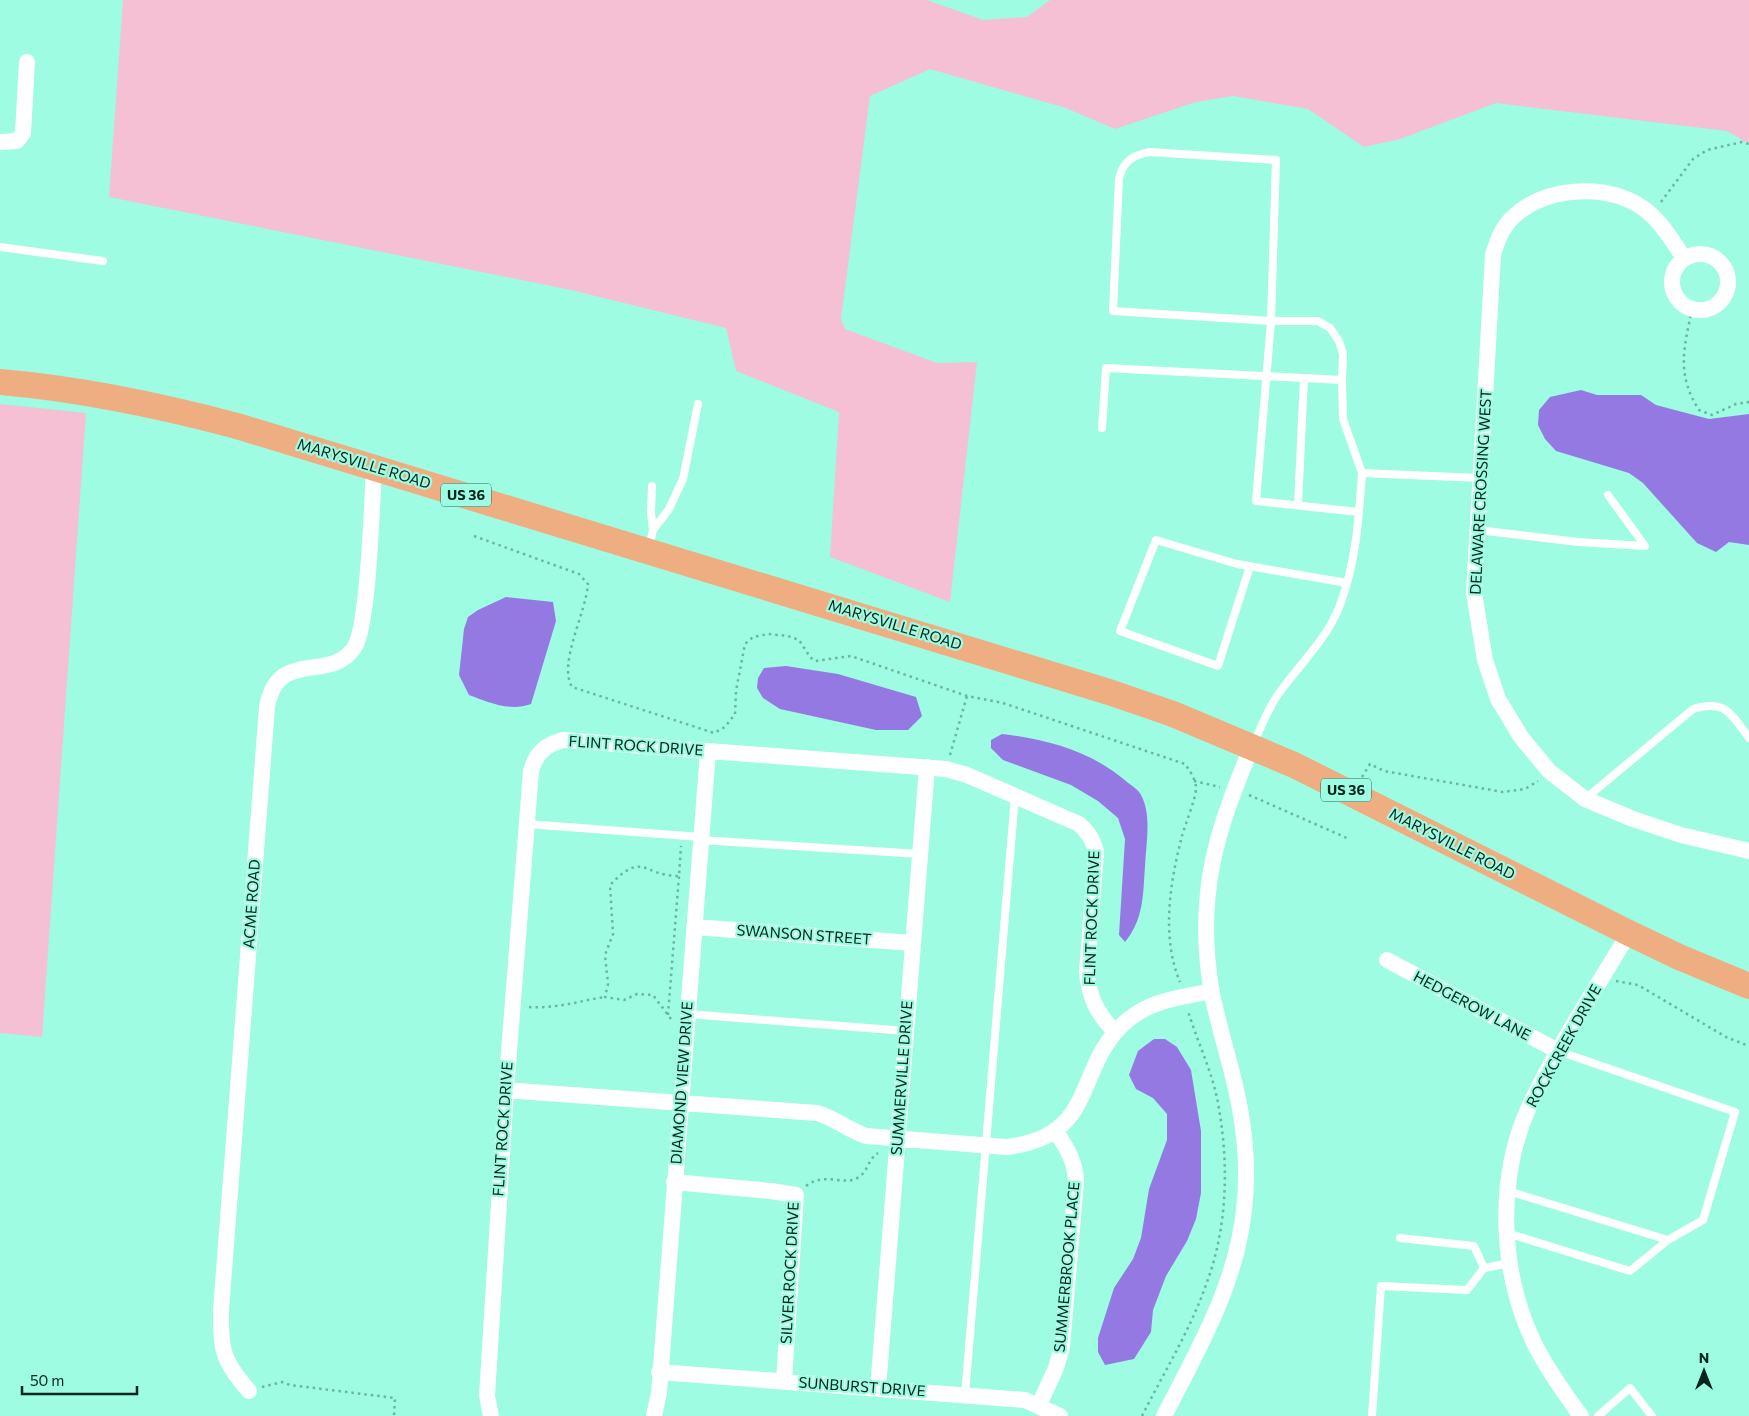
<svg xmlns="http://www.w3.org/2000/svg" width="1749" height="1416" viewBox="0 0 1749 1416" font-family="Commissioner,sans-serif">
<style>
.green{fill:#f5c0d4}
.water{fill:#9579e3}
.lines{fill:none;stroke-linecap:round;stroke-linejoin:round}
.path{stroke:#6bb5a0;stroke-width:2.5;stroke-dasharray:2.5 4;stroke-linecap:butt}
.service{stroke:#fff;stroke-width:8}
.minor{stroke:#fff;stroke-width:16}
.trunk{stroke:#efae82;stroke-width:26}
.labels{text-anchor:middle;stroke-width:4.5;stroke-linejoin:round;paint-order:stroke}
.shield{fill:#9dfce1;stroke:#326457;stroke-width:1}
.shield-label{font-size:14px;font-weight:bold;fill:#04231c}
.street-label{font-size:15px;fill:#04231c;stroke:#9dfce1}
</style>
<rect width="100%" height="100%" fill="#9dfce1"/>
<path class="green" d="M123,0H927L983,20L1027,17L1050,0H1749V144L1727,131L1496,103L1400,139L1364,147L1308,109L1233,96L1196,102L1115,129L1066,108L930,69L870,96L841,319L845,329L937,363L977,362L950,602L830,557L839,412L736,371L726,328L571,290L109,197Z
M0,404L86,413L42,1037L0,1033Z"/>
<path class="water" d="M1581,390L1597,395H1641L1656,405L1709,419L1749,414V545L1729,542L1716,552L1697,543L1643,483L1629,473L1556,451L1545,439L1538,425L1539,410L1550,397Z
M506,597L553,602L556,621L531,704C510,712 488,702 469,695L459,675L464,629L468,617L478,610Z
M786,666L838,674L916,697L922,716L908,730H876L780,709L763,698L757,688L758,678L764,668Z
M1002,734C1047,739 1093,752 1127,782C1132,786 1139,790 1141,795C1152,815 1146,844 1145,866C1143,894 1144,919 1125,942L1119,935L1125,839L1118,818L1098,801L1071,785L1003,760L991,748V740Z
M1154,1039H1165L1177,1047L1191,1070L1201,1131V1193L1196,1219L1187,1241L1166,1276L1153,1310L1151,1332L1134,1359L1105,1365L1098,1352V1338L1114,1288L1133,1259L1141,1238L1149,1189L1167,1140V1114L1153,1098L1136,1089L1129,1075L1138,1051Z"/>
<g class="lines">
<path class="path" d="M1661,202L1693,159L1707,150L1742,142L1749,144
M1692,309C1684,348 1676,374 1699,410L1712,415L1736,404L1749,402
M474,536L579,574L588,584C586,613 558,663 572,687L714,733L725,727L735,714L736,691L745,644L753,637L768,634L788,636L799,640L810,657L815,661L851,656L967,696L1003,703L1185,764C1190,771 1196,780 1196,788C1196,798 1185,825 1182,836C1170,882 1161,937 1180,982
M950,755L967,696
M1362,777L1370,764L1384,771L1503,792L1525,789L1538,781
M1194,781L1220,787
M1249,795L1347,838
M1616,981L1638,985L1726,1037L1749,1046
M529,1007C555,1009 579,1001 605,997
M668,1015L679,876
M671,1019L653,995L637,994L624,1000L605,997L608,984L605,955L613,934L610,885C644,850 642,876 679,876L681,846
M806,1186C825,1171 845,1187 859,1177C868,1171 868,1159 878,1153
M262,1387L282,1382L290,1385L395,1398L394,1416
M1142,1416C1164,1372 1191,1329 1207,1282C1227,1228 1229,1166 1219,1109C1214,1075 1198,1044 1188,1011"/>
<path class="service" d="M0,247L103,261
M1342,380L1343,419L1362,473
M1102,428L1106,368L1342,380L1343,354L1339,341L1330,328L1318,321H1271L1113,311L1119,179C1123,161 1133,155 1150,152L1276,160L1271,321L1256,501L1359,512
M652,486L651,513L653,530
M1298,505L1304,378
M1478,530L1578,542L1645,546L1608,495
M649,548L653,530L669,509L683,479L698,404
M1250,566L1218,666L1120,631L1156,540L1237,564L1347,583
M1253,744C1261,728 1268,708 1279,693C1299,665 1328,638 1340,605C1356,563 1359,517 1362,473L1480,478
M1585,799L1693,709C1726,699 1731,714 1749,738
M527,824L701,837
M701,840L920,854
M688,1014L906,1031
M1508,1191L1668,1240L1703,1220L1735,1112L1558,1051
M1507,1233L1630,1271L1668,1240
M1400,1238L1474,1246L1484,1268
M965,1395L1015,796
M1372,1416L1381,1286L1467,1290L1484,1268L1510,1263
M1598,1416L1630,1388L1652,1416"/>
<path class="minor" d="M0,142L17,141L23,133L27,62
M1672 282a28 28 0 1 1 56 0a28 28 0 1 1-56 0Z
M1684,258C1672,240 1659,218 1640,206C1603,183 1544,187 1512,218C1501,229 1497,242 1493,255L1474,593L1485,660L1498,699L1521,737L1549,771L1585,799L1633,819L1681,835L1749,851
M694,927L913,943
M1387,960L1558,1051
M506,1090L817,1113C835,1118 848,1130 866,1136L1006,1147C1101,1136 1072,1065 1129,1019C1152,1000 1183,997 1212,991
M674,1182L771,1191L796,1195L784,1381
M659,1372L1025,1400L1060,1416
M878,1389L927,767
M249,1391C222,1360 221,1351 221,1310L267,707C278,647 329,684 354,648C369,627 372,500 374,467
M1039,1405L1056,1368L1062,1347L1076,1181C1075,1160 1066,1147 1055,1130
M491,1416L487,1396L506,1090L531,771C536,753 545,745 563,740L946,769L967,775L1079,824C1088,832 1093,839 1096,852L1087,972C1089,998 1097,1013 1115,1032
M654,1416L659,1393L708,751
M1164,1416C1198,1350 1236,1285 1244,1210C1248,1176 1246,1142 1240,1109C1233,1068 1218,1028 1211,988C1196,893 1216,832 1252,746
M1581,1416C1564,1393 1547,1369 1534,1343C1500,1272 1496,1179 1529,1107C1557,1047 1595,990 1629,933"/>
<path class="trunk" d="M0,382C81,389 158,405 237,426L1109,692L1173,714L1294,765L1629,933L1679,957L1749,986"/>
</g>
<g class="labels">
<g class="shield">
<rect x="441" y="483.5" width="50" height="23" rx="4"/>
<rect x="1321" y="778.5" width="50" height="23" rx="4"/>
</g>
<g class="shield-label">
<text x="466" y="500">US 36</text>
<text x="1346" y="795">US 36</text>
</g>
<g class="street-label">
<text transform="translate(364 464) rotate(17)" y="5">MARYSVILLE ROAD</text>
<text transform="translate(1481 492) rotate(-87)" y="5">DELAWARE CROSSING WEST</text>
<text transform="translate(895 625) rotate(17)" y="5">MARYSVILLE ROAD</text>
<text transform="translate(636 746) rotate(4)" y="5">FLINT ROCK DRIVE</text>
<text transform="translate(1452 844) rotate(27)" y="5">MARYSVILLE ROAD</text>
<text transform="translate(252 904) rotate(-86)" y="5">ACME ROAD</text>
<text transform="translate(1092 918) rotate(-88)" y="5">FLINT ROCK DRIVE</text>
<text transform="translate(804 935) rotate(4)" y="5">SWANSON STREET</text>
<text transform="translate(1472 1006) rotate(28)" y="5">HEDGEROW LANE</text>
<text transform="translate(1564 1046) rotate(-61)" y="5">ROCKCREEK DRIVE</text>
<text transform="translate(902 1078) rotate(-86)" y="5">SUMMERVILLE DRIVE</text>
<text transform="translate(682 1083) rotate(-86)" y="5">DIAMOND VIEW DRIVE</text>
<text transform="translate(503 1129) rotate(-86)" y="5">FLINT ROCK DRIVE</text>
<text transform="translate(1067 1267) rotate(-85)" y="5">SUMMERBROOK PLACE</text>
<text transform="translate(790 1273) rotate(-87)" y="5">SILVER ROCK DRIVE</text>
<text transform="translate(862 1387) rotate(4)" y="5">SUNBURST DRIVE</text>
</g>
</g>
<g transform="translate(1704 1371)" stroke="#9dfce1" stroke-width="4" paint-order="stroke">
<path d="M0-4L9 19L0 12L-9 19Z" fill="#04231c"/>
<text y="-8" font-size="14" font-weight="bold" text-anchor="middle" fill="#04231c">N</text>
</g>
<path d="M22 1386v8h115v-8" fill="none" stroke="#04231c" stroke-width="2.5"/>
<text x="30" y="1386" font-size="15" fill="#04231c" stroke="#9dfce1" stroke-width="4" paint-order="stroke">50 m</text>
</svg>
